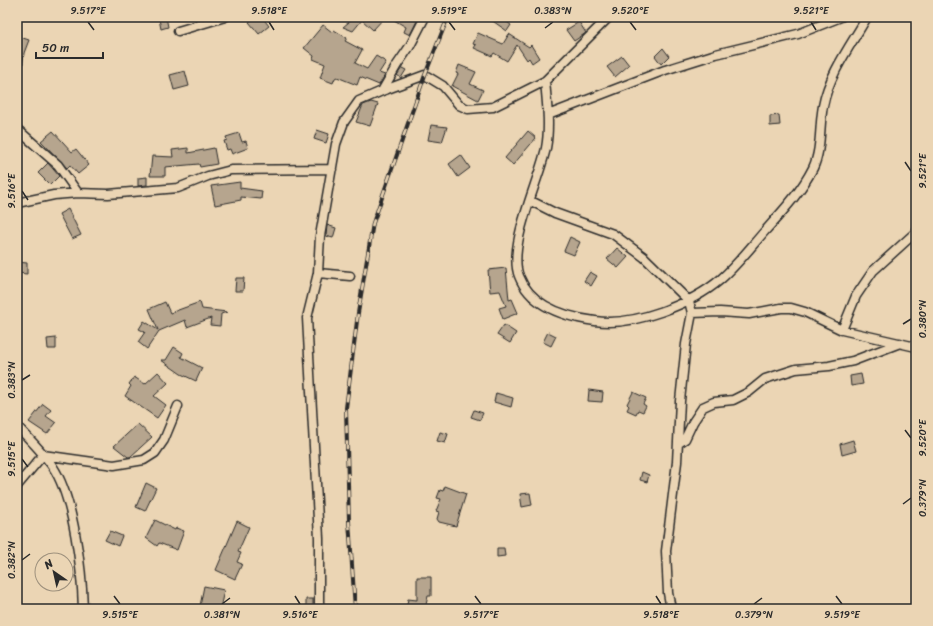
<svg xmlns="http://www.w3.org/2000/svg" width="933" height="626" viewBox="0 0 933 626" font-family="Sriracha,sans-serif">
<style>
.building{fill:#b6a58e;stroke:#2b2b2b}
.lines{fill:none;stroke-linecap:round;stroke-linejoin:round}
.minor-casing{stroke:#2b2b2b;stroke-width:11}
.minor{stroke:#ebd5b4;stroke-width:8}
.rail-casing{stroke:#2b2b2b;stroke-width:4}
.rail{stroke:#ebd5b4;stroke-width:2.5;stroke-dasharray:8;stroke-linecap:butt}
.ticks{fill:none;stroke:#2b2b2b;stroke-width:1.5}
.neatline{fill:none;stroke:#2b2b2b;stroke-width:1.5}
.ticks-label{font-size:10px;text-anchor:middle;fill:#2b2b2b}
</style>
<rect width="100%" height="100%" fill="#ebd5b4"/>
<filter id="ink" filterUnits="userSpaceOnUse"><feTurbulence type="fractalNoise" baseFrequency=".025" numOctaves="2"/><feDisplacementMap in="SourceGraphic" scale="8" xChannelSelector="R" yChannelSelector="G"/><feConvolveMatrix kernelMatrix="1 2 1 2 8 2 1 2 1" color-interpolation-filters="sRGB"/></filter>
<g filter="url(#ink)">
<path class="building" d="M166,17L168,27L161,29L159,19Z
M255,17H262L269,26L259,34L249,22Z
M355,17H385L373,30L362,20L353,31L343,27Z
M389,17H410L417,21L410,35L404,32L406,27Z
M487,17H500L511,25L507,31Z
M579,22L586,33L574,41L566,30Z
M323,25L332,32L334,30L347,38L345,41L362,50L355,63L367,69L376,56L386,62L379,73L385,75L379,85L360,77L357,85L337,77L335,78L333,83L320,78L325,64L313,59L314,56L304,48Z
M478,33L503,44L509,34L529,47L531,45L539,58L532,63L529,58L527,60L517,45L507,61L494,53L492,56L474,48L476,45L473,44Z
M17,36L29,40L24,53L22,71H17Z
M663,48L669,56L661,64L655,56Z
M622,56L629,65L615,77L607,67Z
M459,65L476,72L470,84L483,90L478,100L452,86L458,74L456,73Z
M402,68L406,70L401,78L397,75Z
M185,71L189,86L174,90L170,75Z
M371,102L378,104L370,126L356,122L363,105Z
M779,115L780,125L770,126V116Z
M431,125L447,127L442,142L428,140Z
M317,130L329,134L326,143L314,139Z
M53,131L72,152L76,149L89,165L78,174L70,165L67,168L41,141Z
M528,131L536,138L513,165L505,158Z
M239,133L242,142L246,141L248,148L232,154L230,149L227,150L224,141L227,140L226,137Z
M188,148V153L214,148L217,164L200,167L199,164L165,167V176H150L152,156L173,157L172,150Z
M461,155L470,168L458,177L449,164Z
M48,163L59,176L50,185L38,173Z
M147,177V185L138,186V178Z
M240,182V188L262,191L261,199L241,197V200L215,205L211,186Z
M68,209L81,235L72,239L59,214Z
M327,225L336,228L333,238L326,236Z
M570,237L580,242L574,255L564,251Z
M617,248L628,257L618,268L607,259Z
M17,262L27,263V274L17,273Z
M506,268L509,300L512,299L518,313L503,319L499,308L506,306L500,291L490,292L488,270Z
M590,272L597,276L591,286L584,281Z
M236,278H244L243,291H235Z
M165,302L170,313L200,302L202,309L227,312L221,314L220,326L210,325L211,318L187,327L185,320L159,331L147,349L138,342L145,332L139,329L144,321L158,330L149,309Z
M504,325L516,333L510,343L497,335Z
M548,332L556,336L551,346L543,342Z
M56,338V349H48L47,339Z
M174,347L183,353L181,357L202,368L196,381L181,374L161,360H166Z
M158,372L168,383L154,396L166,405L157,418L125,396L131,386L129,384L134,377L145,384Z
M861,374L863,384L851,386L850,376Z
M589,390L603,392L602,402L588,401Z
M633,392L646,398L643,404L646,406L643,412L638,410L636,414L627,410L629,406L627,404Z
M496,393L513,398L511,407L494,402Z
M43,404L51,410L46,416L56,423L47,434L29,422Z
M474,410L483,413L480,420L471,417Z
M138,424L152,437L130,457H128L114,446Z
M440,432L448,434L445,443L437,441Z
M853,440L856,451L842,455L840,444Z
M642,472L649,475L647,482L640,480Z
M146,483L156,488L145,511L136,507Z
M445,486L466,494L456,526L439,522L437,519L439,512L436,511L441,499L437,498L440,490L443,491Z
M530,493L532,505L522,507L520,494Z
M155,520L175,530L176,528L184,531L177,550L159,543L157,546L146,538Z
M237,521L249,527L238,552L241,553L237,562L242,564L235,579L216,570Z
M110,531L122,536L118,546L105,540Z
M497,548H504L505,556L497,557Z
M417,577H431V596H428L425,609H406L408,599L417,600Z
M204,586L224,590L220,609H204V607L200,606Z
M306,599H313V609H306Z"/>
<g class="lines">
<g class="minor-casing">
<path id="minor" d="M178,31L225,17
M545,81C547,103 550,127 546,148C539,181 507,246 519,276C531,307 565,317 595,321C633,327 692,304 721,279C737,265 750,248 764,232C782,212 801,192 813,168C822,149 819,126 823,106C829,74 851,45 867,17
M382,91L425,75L443,86L459,105L468,109L493,107L545,81L609,17
M548,115L665,70L716,54L798,34L841,17
M17,129L58,165L78,193
M531,201L555,213L613,234L644,257L689,301L692,313L686,344L680,401L677,462L666,551L668,593L671,609
M17,203L54,195L78,193L108,194L178,188L208,176L231,170L332,169
M318,273L350,276
M692,313L720,312L749,314L781,308H791L805,312L842,330L916,347
M842,330L856,296L873,271L916,232
M17,426C29,439 43,452 53,467C74,499 82,571 83,609
M679,443L685,439L693,422L703,407L714,402L733,400L749,392L765,379L796,369L829,366L853,361L900,343
M17,486L43,455L114,465L144,460L155,453L164,440L178,406
M319,609V538L307,318L318,273L320,236L336,144L344,122L359,101L382,91L397,65L410,46L425,17"/>
</g>
<use href="#minor" class="minor"/>
<g class="rail-casing">
<path id="rail" d="M355,609L349,521L346,408L358,313L373,223L425,75L448,17"/>
</g>
<use href="#rail" class="rail"/>
</g>
</g>
<path class="ticks" d="M88,22L94,30M269,22L274,30M449,22L455,30M630,22L636,30M811,22L816,30M545,28L553,22M905,162L911,171M22,191L28,200M903,324L911,319M22,380L30,375M905,430L911,438M22,459L28,467M903,504L911,498M22,560L30,554M114,596L120,604M295,596L300,604M475,596L481,604M656,596L661,604M836,596L842,604M222,604L230,598M754,604L762,598"/>
<rect width="933" height="626" fill="none" stroke="#ebd5b4" stroke-width="44"/>
<g transform="translate(54 572) rotate(326)"><circle r="19" fill="#ebd5b4" stroke="#9e917d"/>
<path d="M0-3L7 15L0 10L-7 15Z" fill="#2b2b2b"/>
<text y="-6" font-size="11" font-weight="bold" text-anchor="middle" fill="#2b2b2b">N</text>
</g>
<path d="M36 52v6h67v-6" fill="none" stroke="#2b2b2b" stroke-width="2"/>
<text x="42" y="52" font-size="12" fill="#2b2b2b" stroke="#ebd5b4" stroke-width="3" paint-order="stroke">50 m</text>
<rect x="22" y="22" width="889" height="582" class="neatline"/>
<g class="ticks-label">
<text x="88" y="14">9.517°E</text>
<text x="269" y="14">9.518°E</text>
<text x="449" y="14">9.519°E</text>
<text x="553" y="14">0.383°N</text>
<text x="630" y="14">9.520°E</text>
<text x="811" y="14">9.521°E</text>
<text transform="translate(922 171) rotate(-90)" y="4">9.521°E</text>
<text transform="translate(11 191) rotate(-90)" y="4">9.516°E</text>
<text transform="translate(922 319) rotate(-90)" y="4">0.380°N</text>
<text transform="translate(11 380) rotate(-90)" y="4">0.383°N</text>
<text transform="translate(922 438) rotate(-90)" y="4">9.520°E</text>
<text transform="translate(11 459) rotate(-90)" y="4">9.515°E</text>
<text transform="translate(922 498) rotate(-90)" y="4">0.379°N</text>
<text transform="translate(11 560) rotate(-90)" y="4">0.382°N</text>
<text x="120" y="618">9.515°E</text>
<text x="222" y="618">0.381°N</text>
<text x="300" y="618">9.516°E</text>
<text x="481" y="618">9.517°E</text>
<text x="661" y="618">9.518°E</text>
<text x="754" y="618">0.379°N</text>
<text x="842" y="618">9.519°E</text>
</g>
</svg>
